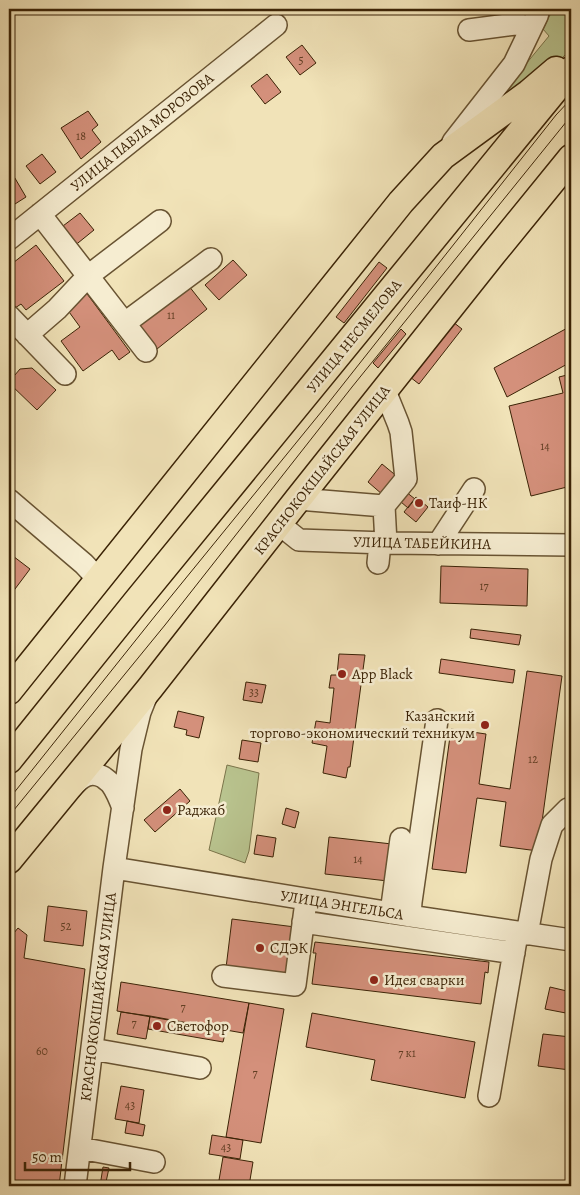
<svg xmlns="http://www.w3.org/2000/svg" width="580" height="1195" viewBox="0 0 580 1195" font-family="Alegreya,serif">
<style>
.green{fill:#b9c48f;stroke:#7a744a}
.building{fill:#d4907b;stroke:#3b2306}
.lines{fill:none;stroke-linecap:round;stroke-linejoin:round}
.minor-casing{stroke:#685332;stroke-width:24}
.major-casing{stroke:#3b2306;stroke-width:29}
.minor{stroke:#f6edd1;stroke-width:21}
.major{stroke:#f1e3b8;stroke-width:26}
.tram{stroke:#3b2306;stroke-width:1}
.poi-dot{fill:#8f2418;stroke:#f6edd1;stroke-width:2}
.labels{text-anchor:middle;stroke-width:5;stroke-linejoin:round;paint-order:stroke}
.number-label{font-size:12px;fill:#613e23}
.street-label{font-size:15px;fill:#3b2306;stroke:#f6edd1}
.poi-label{font-size:15px;fill:#3b2306;stroke:#f6edd1;text-anchor:start}
</style>
<rect width="100%" height="100%" fill="#f1e3b8"/>
<filter id="stains"><feTurbulence type="fractalNoise" baseFrequency=".004" numOctaves="4"/><feColorMatrix values="0 0 0 0 .2 0 0 0 0 .09 0 0 0 0 .02 0 0 0 .5 -.17"/></filter>
<radialGradient id="worn" r=".72"><stop offset=".6" stop-color="#630" stop-opacity="0"/><stop offset="1" stop-color="#630" stop-opacity=".3"/></radialGradient>
<path class="green" d="M553,9H571V49L558,62L483,116L549,36L543,29Z
M227,765L259,773L249,851L245,863L209,850Z"/>
<path class="building" d="M302,45L316,63L300,75L286,57Z
M267,74L281,92L265,104L251,86Z
M88,111L98,125L92,130L101,142L81,159L61,128Z
M42,154L56,172L40,184L26,166Z
M9,168L26,197L15,204L9,195Z
M80,213L94,230L73,247L59,229Z
M36,245L64,281L26,310L21,304L15,308L9,299V266Z
M233,260L247,275L219,300L205,285Z
M379,262L387,268L344,323L336,317Z
M185,281L207,309L157,349L135,322Z
M85,291L130,352L119,360L112,350L83,371L61,341L80,327L64,305Z
M453,322L462,329L419,384L410,377Z
M571,326V362L507,397L494,368Z
M401,329L406,334L378,368L373,363Z
M32,368L56,390L37,410L9,383V382L20,369Z
M571,374V486L531,496L509,406L563,393L559,377Z
M382,464L405,483L401,488L415,499L408,508L394,496L390,501L368,482Z
M416,497L428,507L416,522L404,512Z
M9,553L30,569L9,597Z
M441,566L528,569L527,606L440,603Z
M567,626H571V645H567Z
M471,629L521,635L519,645L470,638Z
M339,654L365,655L350,767H348L346,778L323,773L327,746L312,743L316,721L330,723L334,688H329L331,675H337Z
M441,659L515,670L513,683L439,673Z
M527,671L562,676L538,851L500,846L506,802L477,798L466,873L432,869L451,729L486,734L479,784L510,789Z
M246,682L266,685L262,703L243,700Z
M178,711L204,717L199,738L186,735L187,730L174,727Z
M242,740L261,743L258,762L239,759Z
M180,789L190,801L155,832L144,820Z
M286,808L299,812L295,828L282,824Z
M257,835L276,838L273,857L254,854Z
M329,837L392,844L388,881L325,874Z
M48,906L87,911L83,946L44,941Z
M232,919L295,927L288,976L226,968Z
M18,928L27,935L24,958L85,969L59,1186H9V939Z
M315,942L489,962L488,973L485,972L481,1004L312,984L316,953H313Z
M121,982L249,1003L243,1033L117,1011Z
M550,987L571,992V1014L545,1009Z
M249,1003L284,1009L261,1143L226,1137Z
M121,1012L150,1016L146,1039L117,1034Z
M312,1013L475,1042L465,1098L371,1080L375,1060L306,1047Z
M150,1016L226,1030L223,1042L148,1029Z
M543,1034L571,1037V1060L570,1070L538,1066Z
M121,1086L144,1090L139,1123L115,1119Z
M127,1121L145,1125L143,1136L125,1133Z
M212,1135L243,1140L240,1159L209,1154Z
M223,1157L253,1162L249,1186H218Z
M103,1167L109,1168L106,1182L122,1186H100Z"/>
<g class="lines">
<g class="minor-casing">
<path id="minor" d="M469,30L515,24L531,27
M453,142L514,64L537,16L539,9
M40,214L146,351
M9,239L276,25
M9,316L65,374
M125,323L211,259
M27,335L57,309L88,276L160,221
M298,499L384,506L406,479L401,432L398,423L385,391
M9,500L84,564L99,580
M384,506L386,543
M279,524L299,540L386,543L571,545
M438,544L474,489
M378,563L380,543
M72,787C81,777 90,770 103,777C107,780 110,782 112,785C117,792 120,800 123,808
M114,868L410,916L571,940
M391,913L401,839
M410,916L411,902L437,720
M303,922L514,953
M527,934L541,859L552,825L568,809
M223,976L295,985L305,909
M92,1049L200,1068
M489,1096L516,940
M80,1148L154,1162
M75,1186L114,868L131,749L140,712L146,697"/>
</g>
<g class="major-casing">
<path id="major" d="M9,691L401,202L443,156L529,93L556,70
M9,760L136,602L571,70
M9,860L150,688L298,499L492,255L571,158"/>
</g>
<use href="#minor" class="minor"/>
<use href="#major" class="major"/>
<path class="tram" d="M9,799L155,616L322,411L556,115L571,99
M9,816L165,625L352,387L571,116"/>
</g>
<g class="poi-dot">
<circle cx="419" cy="503" r="5"/>
<circle cx="342" cy="674" r="5"/>
<circle cx="485" cy="725" r="5"/>
<circle cx="167" cy="810" r="5"/>
<circle cx="260" cy="948" r="5"/>
<circle cx="374" cy="980" r="5"/>
<circle cx="157" cy="1026" r="5"/>
</g>
<g class="labels">
<g class="number-label">
<text x="301" y="64">5</text>
<text x="81" y="140">18</text>
<text x="171" y="319">11</text>
<text x="545" y="450">14</text>
<text x="484" y="590">17</text>
<text x="254" y="696">33</text>
<text x="533" y="763">12</text>
<text x="358" y="863">14</text>
<text x="66" y="930">52</text>
<text x="183" y="1011">7</text>
<text x="134" y="1027">7</text>
<text x="42" y="1055">60</text>
<text x="407" y="1057">7 к1</text>
<text x="255" y="1077">7</text>
<text x="130" y="1109">43</text>
<text x="226" y="1151">43</text>
</g>
<g class="street-label">
<text transform="translate(142 132) rotate(-39)" y="5">УЛИЦА ПАВЛА МОРОЗОВА</text>
<text transform="translate(354 336) rotate(-51)" y="5">УЛИЦА НЕСМЕЛОВА</text>
<text transform="translate(322 470) rotate(-52)" y="5">КРАСНОКОКШАЙСКАЯ УЛИЦА</text>
<text transform="translate(422 543) rotate(1)" y="5">УЛИЦА ТАБЕЙКИНА</text>
<text transform="translate(342 905) rotate(9)" y="5">УЛИЦА ЭНГЕЛЬСА</text>
<text transform="translate(98 997) rotate(-83)" y="5">КРАСНОКОКШАЙСКАЯ УЛИЦА</text>
</g>
<g class="poi-label">
<text x="429" y="508">Таиф-НК</text>
<text x="352" y="679">App Black</text>
<text x="475" y="721" text-anchor="end">Казанский<tspan x="475" dy="17">торгово-экономический техникум</tspan></text>
<text x="177" y="815">Раджаб</text>
<text x="270" y="953">СДЭК</text>
<text x="384" y="985">Идея сварки</text>
<text x="167" y="1031">Светофор</text>
</g>
</g>
<rect width="580" height="1195" fill="none" stroke="#f1e3b8" stroke-width="30"/>
<rect x="10" y="10" width="560" height="1175" fill="none" stroke="#3b2306" stroke-width="2.5"/>
<rect x="15" y="15" width="550" height="1165" fill="none" stroke="#3b2306"/>
<path d="M25 1162v8h105v-8" fill="none" stroke="#3b2306" stroke-width="2.5"/>
<text x="32" y="1162" font-size="15" fill="#3b2306" stroke="#f6edd1" stroke-width="4" paint-order="stroke">50 m</text>
<rect width="100%" height="100%" filter="url(#stains)"/>
<rect width="100%" height="100%" fill="url(#worn)"/>
</svg>
